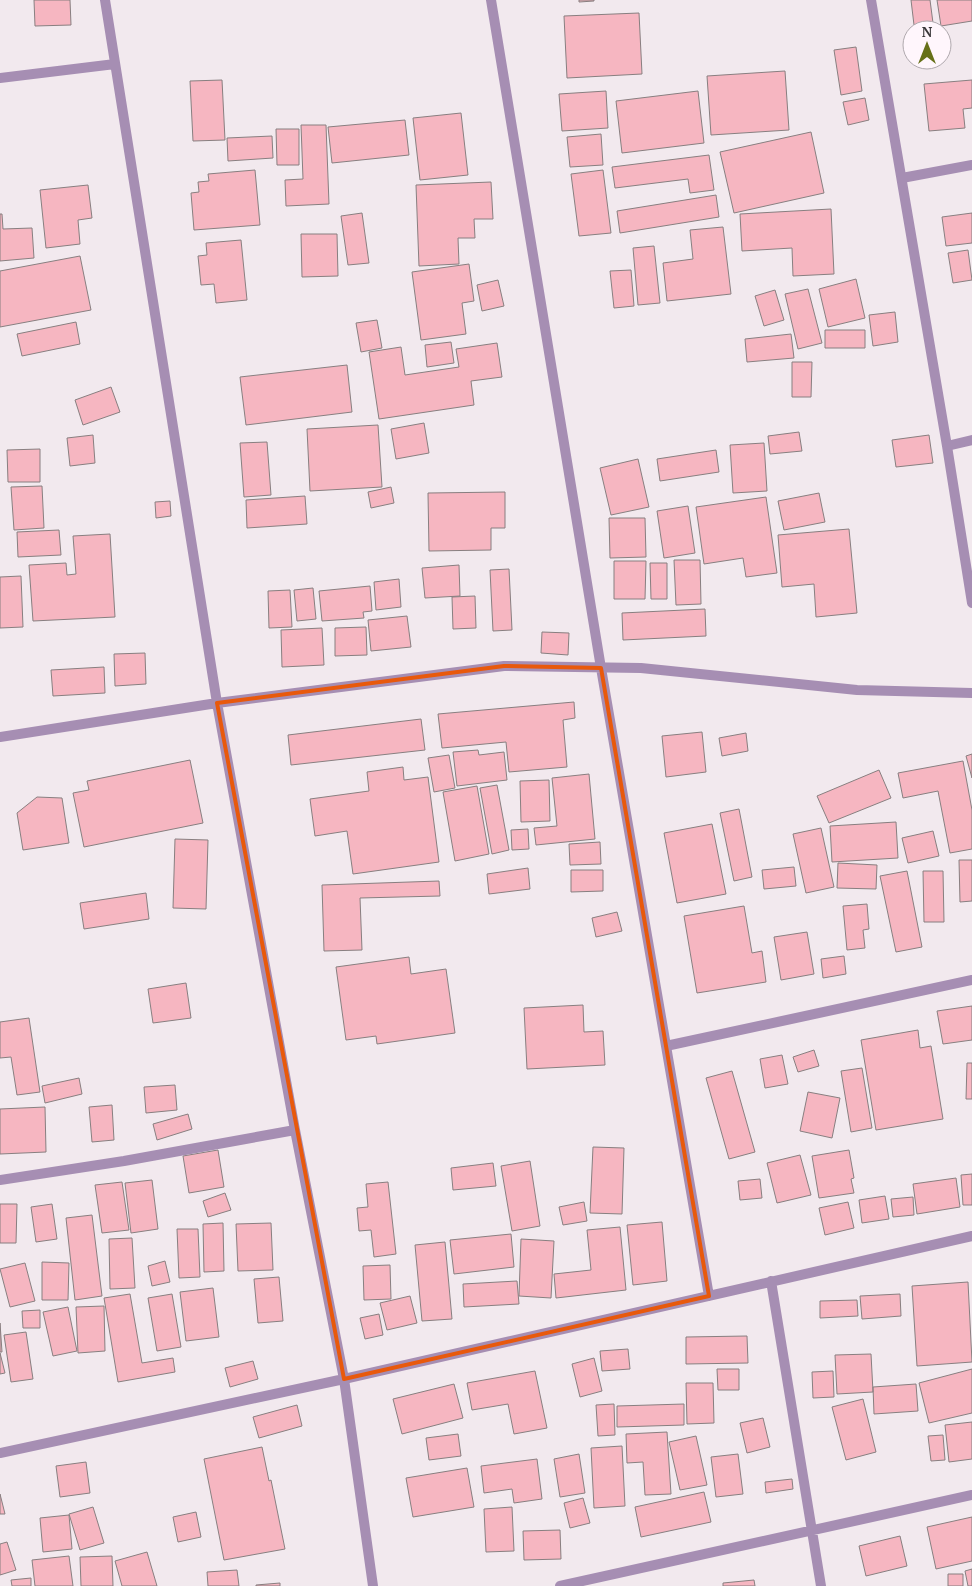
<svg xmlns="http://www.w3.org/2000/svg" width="972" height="1586" viewBox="0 0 972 1586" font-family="'PT Serif',serif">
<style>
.building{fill:#f6b6c1;stroke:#887f80}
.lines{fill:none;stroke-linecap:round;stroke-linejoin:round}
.street{stroke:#a68eb3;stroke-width:10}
.marked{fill:none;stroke:#e8590c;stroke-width:4;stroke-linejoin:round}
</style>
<rect width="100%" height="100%" fill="#f2e9ee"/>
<path class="building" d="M34,0H70L71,25L35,26Z
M579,0H594V1L579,2Z
M911,0H930L933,23L914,25Z
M937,0H972V21L941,26Z
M639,13L642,74L567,78L564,16Z
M856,47L862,91L841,95L834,50Z
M785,71L789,130L711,135L707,76Z
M222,80L225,140L193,141L190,81Z
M972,80V108L963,109L965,128L929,131L924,84Z
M606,91L608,128L562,131L559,94Z
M698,91L704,143L622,153L616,101Z
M865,98L869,120L848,125L843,102Z
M461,113L468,175L420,180L413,118Z
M405,120L409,155L332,163L328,127Z
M301,125H326L329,204L286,206L285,180L303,179Z
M276,129H299V165H277Z
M811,132L824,193L734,213L720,152Z
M601,134L603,165L570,167L567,137Z
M272,136L273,158L228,161L227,138Z
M709,155L714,190L690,193L688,179L615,188L612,167Z
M255,170L260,225L194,230L191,193L199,192L198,182L209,181L208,174Z
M603,170L611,233L579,236L571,174Z
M491,182L493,219H474L475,238H458L459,264L419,266L416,185Z
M88,185L92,218L78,220L80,244L46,248L40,190Z
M716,195L719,217L620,233L617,211Z
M831,209L834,274L793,276L792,248L742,251L740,214Z
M362,213L369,263L348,265L341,216Z
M972,213V243L946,246L942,217Z
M0,214H2L3,229L32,228L34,258L0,261Z
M723,227L731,294L667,301L663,263L693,259L690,230Z
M301,234H337L338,276L302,277Z
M241,240L247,300L216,303L214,284L201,285L198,256L207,255L206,243Z
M654,246L660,303L638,305L633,248Z
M968,250L972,280L953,283L948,253Z
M80,256L91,310L0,327V271Z
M469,264L474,301L462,303L466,334L421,340L412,272Z
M631,270L634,306L614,308L610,271Z
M856,279L865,318L828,327L819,289Z
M498,280L504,306L482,311L477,285Z
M808,289L822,343L798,349L785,294Z
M775,290L784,320L764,326L755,296Z
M895,312L898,342L873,346L869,315Z
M377,320L382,348L361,352L356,323Z
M76,322L80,344L22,356L17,334Z
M825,330H865V348H825Z
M791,334L794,358L747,362L745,339Z
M451,342L454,363L427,367L425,345Z
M497,343L502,377L471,381L474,405L379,419L369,352L401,347L405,375L459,367L456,349Z
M792,362H812L811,397H792Z
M347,365L352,412L246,425L240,377Z
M111,387L120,412L83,425L75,400Z
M424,423L429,453L396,459L391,429Z
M378,425L382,487L310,491L307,429Z
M799,432L802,451L770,454L768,436Z
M93,435L95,463L70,466L67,438Z
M929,435L933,463L896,467L892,440Z
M267,442L271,495L244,497L240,443Z
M764,443L767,491L733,493L730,445Z
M40,449V482H8L7,450Z
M716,450L719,472L660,481L657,459Z
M638,459L649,507L611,515L600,468Z
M42,486L44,528L14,530L11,487Z
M391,487L394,503L371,508L368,492Z
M505,492V528H491V550L429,551L428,493Z
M819,493L825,522L784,530L778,501Z
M305,496L307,524L247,528L246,500Z
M766,497L777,573L746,577L743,558L704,564L696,507Z
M170,501L171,516L156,518L155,502Z
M688,506L695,553L664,558L657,511Z
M609,518H645L646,557L610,558Z
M849,529L857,613L816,617L814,584L782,587L778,535Z
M59,530L61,555L18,557L17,532Z
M110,534L115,617L33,621L29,565L66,563L67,575L76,574L73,536Z
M674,560H700L701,604L676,605Z
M614,561H646L645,599H614Z
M650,563H667V599H651Z
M459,565L460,596L425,598L422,568Z
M509,569L512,630L493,631L490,570Z
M21,576L23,627L0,628V577Z
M399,579L401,607L376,610L374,582Z
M370,586L372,611L363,612L364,618L322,621L319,591Z
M313,588L316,619L297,621L294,590Z
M290,590L292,627L269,628L268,591Z
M475,596L476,628L453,629L452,597Z
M705,609L706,636L623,640L622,613Z
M407,616L411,647L371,651L368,620Z
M366,627L367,655L335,656V628Z
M322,628L324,665L282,667L281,630Z
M542,632L569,633L568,655L541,653Z
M145,653L146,684L115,686L114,654Z
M104,667L105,693L53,696L51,670Z
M574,702L575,718L563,720L567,767L509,772L506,742L442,748L438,714Z
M421,719L425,750L291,765L288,735Z
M702,732L706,772L666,777L662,736Z
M746,733L748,751L722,756L719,738Z
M478,750L479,755L504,752L507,780L457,786L453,752Z
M972,754V778L966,756Z
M449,755L455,788L434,792L428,758Z
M190,760L203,823L84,847L73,793L89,790L87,781Z
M963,761L972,810V849L950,853L938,791L903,798L898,773Z
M403,767L404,780L428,777L439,862L353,874L347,831L315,836L310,799L369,791L367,772Z
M879,770L891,798L829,823L817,796Z
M589,774L595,839L536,845L534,828L557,826L552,778Z
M549,780L550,821L521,822L520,781Z
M497,785L509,850L492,854L480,788Z
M477,786L489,854L455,861L443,792Z
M37,797L62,798L69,843L23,850L17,813Z
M739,809L752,877L734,881L720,813Z
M896,822L898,858L832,862L830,826Z
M712,824L726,894L677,903L664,833Z
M821,828L834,887L806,893L793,834Z
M528,829L529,849L512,850L511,830Z
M933,831L939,856L908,863L902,838Z
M175,839L208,840L206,909L173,908Z
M600,842L601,864L570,865L569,844Z
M959,860H972V901L960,902Z
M838,863L877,865L876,889L837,888Z
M794,867L796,886L764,889L762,870Z
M528,868L530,889L489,894L487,874Z
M571,870H603V891L571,892Z
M907,871L922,947L896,952L880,876Z
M923,871H943L944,922H924Z
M439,881L440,896L360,898L362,950L324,951L322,885Z
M146,893L149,919L84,929L80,903Z
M867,904L869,929L863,930L865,948L847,950L843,906Z
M744,906L752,953L762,951L766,982L697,993L684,916Z
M617,912L622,931L596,937L592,918Z
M807,932L814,974L781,980L774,937Z
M844,956L846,974L823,978L821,959Z
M409,957L411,974L446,969L455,1033L377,1044L376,1036L346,1040L336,967Z
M186,983L191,1018L153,1023L148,989Z
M583,1005L584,1032L603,1031L605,1065L527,1069L524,1008Z
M972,1006V1040L943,1044L937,1011Z
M29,1018L40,1092L17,1095L11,1057L0,1058V1022Z
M918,1030L920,1048L931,1046L943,1119L876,1130L861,1040Z
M814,1050L819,1066L798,1072L793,1057Z
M782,1055L788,1084L765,1088L760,1059Z
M967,1063H972V1099H966Z
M862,1068L872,1128L851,1132L841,1071Z
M732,1071L755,1152L729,1159L706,1078Z
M79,1078L82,1094L45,1103L42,1086Z
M175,1085L177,1110L146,1113L144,1087Z
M808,1092L840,1098L832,1138L800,1131Z
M112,1105L114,1140L92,1142L89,1107Z
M45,1107L46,1152L0,1154V1109Z
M188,1114L192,1129L157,1140L153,1124Z
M593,1147L624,1148L622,1214L590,1213Z
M218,1150L224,1187L189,1193L183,1156Z
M849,1150L854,1178L851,1179L854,1193L819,1198L812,1156Z
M800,1155L811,1195L777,1203L767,1163Z
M530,1161L540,1226L512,1231L501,1166Z
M493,1163L496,1186L453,1190L451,1168Z
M972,1174V1205H963L961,1175Z
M956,1178L960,1207L917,1214L913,1184Z
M760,1179L762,1198L740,1200L738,1181Z
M152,1180L158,1229L131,1233L125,1183Z
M122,1182L129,1230L102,1233L95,1185Z
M388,1182L396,1254L374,1257L371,1230L359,1231L357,1208L368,1207L366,1184Z
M225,1193L231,1210L208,1217L203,1201Z
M885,1196L889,1219L862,1223L859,1200Z
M913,1197L914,1215L893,1217L891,1199Z
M584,1202L587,1221L563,1225L559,1207Z
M848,1202L854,1228L825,1235L819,1208Z
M0,1204H17L16,1243H0Z
M52,1204L57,1239L36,1242L31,1207Z
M92,1215L102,1296L75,1300L66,1218Z
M662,1222L667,1281L633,1285L627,1225Z
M223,1223L224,1271L204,1272L203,1224Z
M271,1223L273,1270L238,1271L236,1224Z
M620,1227L626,1290L556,1298L554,1274L591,1270L587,1230Z
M177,1229H198L200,1277L179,1278Z
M511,1234L514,1267L454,1274L450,1240Z
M132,1238L135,1288L110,1289L109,1239Z
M521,1239L554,1241L551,1298L519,1296Z
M445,1242L452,1319L422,1321L415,1245Z
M165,1261L170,1282L152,1286L148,1266Z
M42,1262L69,1263L68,1300H42Z
M25,1263L35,1301L10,1307L0,1269Z
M390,1265L391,1299L364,1300L363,1266Z
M279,1277L283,1321L258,1323L254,1279Z
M517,1281L519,1304L464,1307L463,1284Z
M968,1282L972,1362L917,1366L912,1286Z
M213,1288L219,1337L186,1341L180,1292Z
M130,1294L142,1363L173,1358L175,1372L118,1382L104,1298Z
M172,1294L181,1347L157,1351L148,1298Z
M900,1294L901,1316L862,1319L860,1296Z
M410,1296L417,1323L387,1330L380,1303Z
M857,1300L858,1316L820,1318V1301Z
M104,1306L105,1351L78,1353L76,1307Z
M68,1307L77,1351L53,1356L43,1312Z
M40,1310V1328H23L22,1311Z
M379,1314L383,1335L365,1339L360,1318Z
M0,1323L2,1352H0Z
M26,1332L33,1379L11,1382L4,1335Z
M747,1336L748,1363L686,1364V1337Z
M628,1349L630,1369L602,1371L600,1351Z
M0,1353L5,1373L0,1374Z
M871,1354L873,1392L837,1394L835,1355Z
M594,1358L602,1391L580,1397L572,1364Z
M253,1361L258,1379L230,1387L225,1368Z
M717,1369H739V1390H718Z
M972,1369V1413L929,1423L919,1383Z
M535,1371L547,1428L514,1434L508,1404L472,1410L467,1383Z
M833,1371L834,1397L813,1398L812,1372Z
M686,1383H713L714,1423L687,1424Z
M454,1384L463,1418L402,1434L393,1399Z
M916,1384L918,1411L874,1414L873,1387Z
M863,1399L876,1452L846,1460L832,1407Z
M614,1404L615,1435L598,1436L596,1405Z
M684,1404V1425L617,1427V1406Z
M297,1405L302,1426L259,1438L253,1417Z
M763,1418L770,1447L747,1453L740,1423Z
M972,1422V1459L949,1462L945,1425Z
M667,1432L671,1494L645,1495L643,1462L627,1463L626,1434Z
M458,1434L461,1456L429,1460L426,1438Z
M943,1435L945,1460L931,1461L928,1436Z
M696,1436L707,1485L680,1490L669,1442Z
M622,1446L625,1506L594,1508L591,1448Z
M262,1447L269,1481L271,1480L285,1549L224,1560L204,1459Z
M579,1454L585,1493L560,1497L554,1459Z
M738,1454L743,1494L716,1497L711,1457Z
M537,1459L542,1499L514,1503L512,1489L484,1493L481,1466Z
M86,1462L90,1493L60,1497L56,1466Z
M467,1468L474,1507L413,1517L406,1478Z
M792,1479L793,1489L766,1493L765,1482Z
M704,1492L711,1522L641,1537L635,1507Z
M0,1494L5,1514H0Z
M583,1498L590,1523L570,1528L564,1503Z
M93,1507L104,1543L80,1550L69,1514Z
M512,1507L514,1551L486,1552L484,1509Z
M196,1512L201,1537L178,1542L173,1517Z
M69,1515L72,1549L43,1552L40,1518Z
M972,1517V1561L936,1569L927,1527Z
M560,1530L561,1559L524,1560L523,1531Z
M900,1536L907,1566L866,1576L859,1546Z
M7,1542L16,1570L0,1575V1544Z
M147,1552L157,1586H122L115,1561Z
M69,1556L73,1586H35L32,1560Z
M112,1556L113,1586H81L80,1557Z
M972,1569V1586H968L965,1571Z
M237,1570L239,1586H208L207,1572Z
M948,1574H963V1586H948Z
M31,1578V1586H12L11,1580Z
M754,1580L755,1586H723V1583Z
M280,1583V1586H256V1585Z"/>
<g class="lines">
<path class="street" d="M105,0L217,703L504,666L641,668L857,690L972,693
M491,0L601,668L709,1296
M871,0L947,446L972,603
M0,78L115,64
M902,178L972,165
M947,446L972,440
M0,737L217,703L295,1130L344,1379L373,1586
M666,1046L972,980
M0,1180L124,1161L295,1130
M771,1281L821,1586
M0,1453L344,1379L972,1236
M560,1586L972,1495"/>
</g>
<path class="marked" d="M504,666L601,668L709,1296L344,1379L217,703Z"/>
<g transform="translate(927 45)"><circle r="24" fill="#fff6fc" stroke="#b0a9ae"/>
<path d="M0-4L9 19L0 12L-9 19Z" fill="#667018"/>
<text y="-8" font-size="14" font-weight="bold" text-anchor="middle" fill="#393638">N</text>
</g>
</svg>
